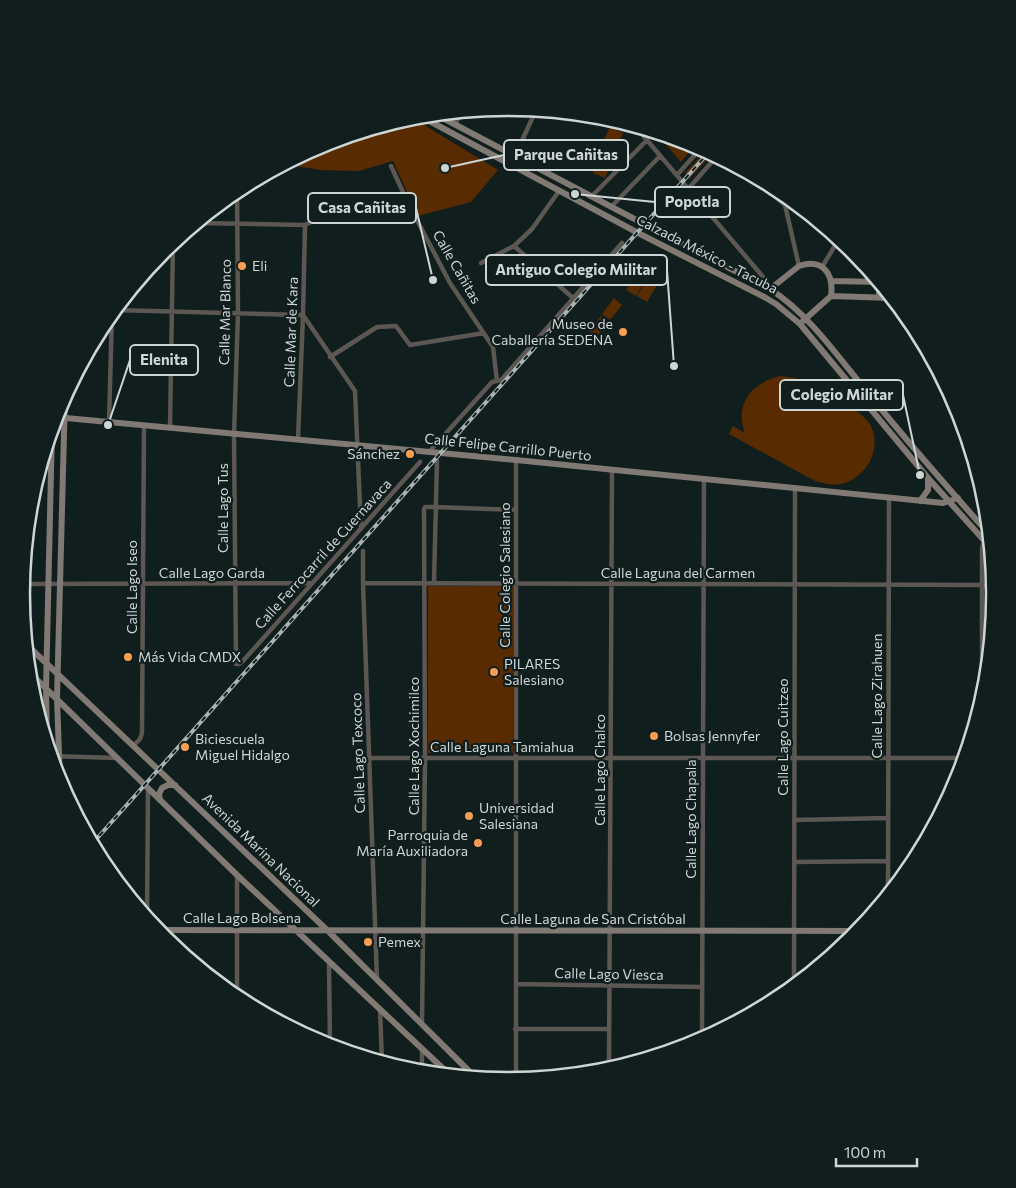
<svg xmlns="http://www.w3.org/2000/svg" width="1016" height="1188" viewBox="0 0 1016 1188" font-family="Commissioner,sans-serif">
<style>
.green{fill:#582b00}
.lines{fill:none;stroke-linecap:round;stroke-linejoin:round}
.street{stroke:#5c5753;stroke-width:4.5}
.secondary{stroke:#817973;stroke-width:6}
.rail-casing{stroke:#aab3b3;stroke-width:4}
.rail{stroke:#111e1e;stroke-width:2;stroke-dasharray:5.5;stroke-linecap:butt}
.poi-dot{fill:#fb9e51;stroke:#111e1e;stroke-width:2}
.labels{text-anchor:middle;stroke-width:4.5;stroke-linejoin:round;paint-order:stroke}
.street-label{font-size:14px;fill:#cdd5d5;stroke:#111e1e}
.poi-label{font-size:14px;fill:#cdd5d5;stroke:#111e1e;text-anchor:start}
.rim{fill:none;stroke:#cdd5d5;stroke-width:2.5}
.leader{fill:none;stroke:#cdd5d5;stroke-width:2}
.callout-dot{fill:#cdd5d5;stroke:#111e1e;stroke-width:2}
.callout{fill:#111e1e;stroke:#cdd5d5;stroke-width:2}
.callout-label{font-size:15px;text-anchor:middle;font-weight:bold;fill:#cdd5d5}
</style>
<rect width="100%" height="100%" fill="#111e1e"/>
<path class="green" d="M411,117L498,170L471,202L418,216L393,161L359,171L321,170L295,166L296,158L322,144Z
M610,127L623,133L615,152L601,146Z
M655,132L695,144V145L681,162Z
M588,146L599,151L589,171L578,166Z
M602,153L614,158L605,178L593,173Z
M710,153L712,154L689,179L685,173L700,157Z
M637,273L646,279L636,296L626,290Z
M647,279L657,285L647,302L637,296Z
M614,298L622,305L610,320L602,314Z
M601,316L608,322L596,338L589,332Z
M780,376C785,377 791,377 795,378C812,384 862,410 870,424C883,448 867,478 841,484C832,486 824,483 815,481L729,434L733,426L745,433C734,403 752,383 780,376Z
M428,586H514L513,753H428Z"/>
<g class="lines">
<path class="street" d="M455,125L461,112
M635,126L764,278L769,287
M515,156L536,110
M391,166L408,203L450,283L493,347L497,381
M677,175L701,148
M752,175L785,205L799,266
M689,188L717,156
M237,190L238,313L234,434L236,664H239L242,662L420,462
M591,197L647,140
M785,205L793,201
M611,207L660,156
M196,223L305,225C332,211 341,215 369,212C382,211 395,206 408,203
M514,246L573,298
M481,263L514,246L532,229L559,191
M822,267L839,239
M114,310L303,315
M303,315L355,391L361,529
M330,357L377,327L396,326L410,345L484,333
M109,422L112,313
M170,428L173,242
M298,439L303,315L305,225
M429,452L492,382L501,380L622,243
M516,460V1080
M363,551V583L377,980
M363,583L994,585
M434,583L437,461
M22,584L312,583
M982,701V549L983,544L985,542
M134,745L140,739L142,733L144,425
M51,756L117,758
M369,758H964
M794,820L888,818
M794,862L888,861
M237,875V998
M888,894L889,497
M147,918L148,789
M329,963L330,1046
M516,984L702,987
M794,986L795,488
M380,1008L382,1062
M422,1024L425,758L424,509L425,507H435L516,510
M515,1029H609
M702,1040L704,479
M422,1049V1072
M609,1070L612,470"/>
<path class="secondary" d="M435,114L663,234L770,289C810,315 838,357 868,393C907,441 948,488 989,534
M420,116L640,234L766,298L776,304L800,324L928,478L990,547
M832,281L879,282
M881,285L879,293L882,298
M770,289L799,266C823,258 834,274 831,296L803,321
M831,296L892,298
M55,417L516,460L943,503L958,498
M920,501L928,490V478
M26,644L328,931L476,1078
M29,672L237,875L450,1075
M47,742L46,688L52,428
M60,782L57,698L65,396
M160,800L159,794L162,788L168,785H175
M157,930L858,931"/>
<g class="rail-casing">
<path id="rail" d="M92,844L709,152"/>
</g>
<use href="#rail" class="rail"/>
</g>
<g class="poi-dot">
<circle cx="242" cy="266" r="5"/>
<circle cx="623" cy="332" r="5"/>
<circle cx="410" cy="454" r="5"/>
<circle cx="128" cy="657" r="5"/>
<circle cx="494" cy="672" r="5"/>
<circle cx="654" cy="736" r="5"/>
<circle cx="185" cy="747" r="5"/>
<circle cx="469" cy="816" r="5"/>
<circle cx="478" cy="843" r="5"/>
<circle cx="368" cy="942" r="5"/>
</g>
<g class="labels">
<g class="street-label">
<text transform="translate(707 254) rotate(27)" y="5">Calzada México - Tacuba</text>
<text transform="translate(457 267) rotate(60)" y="5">Calle Cañitas</text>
<text transform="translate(225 312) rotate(-89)" y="5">Calle Mar Blanco</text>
<text transform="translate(291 332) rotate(-88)" y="5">Calle Mar de Kara</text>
<text transform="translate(508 447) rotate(6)" y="5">Calle Felipe Carrillo Puerto</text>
<text transform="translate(223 508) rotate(-90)" y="5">Calle Lago Tus</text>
<text transform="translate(323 554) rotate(-48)" y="5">Calle Ferrocarril de Cuernavaca</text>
<text x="212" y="578">Calle Lago Garda</text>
<text x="678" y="578">Calle Laguna del Carmen</text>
<text transform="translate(505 575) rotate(-90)" y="5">Calle Colegio Salesiano</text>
<text transform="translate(132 587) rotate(-90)" y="5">Calle Lago Iseo</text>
<text transform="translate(877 696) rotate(-90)" y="5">Calle Lago Zirahuen</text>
<text transform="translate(783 737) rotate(-90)" y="5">Calle Lago Cuitzeo</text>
<text transform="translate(414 746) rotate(-90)" y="5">Calle Lago Xochimilco</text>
<text x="502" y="752">Calle Laguna Tamiahua</text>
<text transform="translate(358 753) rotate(-92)" y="5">Calle Lago Texcoco</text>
<text transform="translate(600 770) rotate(-90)" y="5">Calle Lago Chalco</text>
<text transform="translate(691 819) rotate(-90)" y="5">Calle Lago Chapala</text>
<text transform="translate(261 850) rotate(44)" y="5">Avenida Marina Nacional</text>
<text x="242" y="923">Calle Lago Bolsena</text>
<text x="593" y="924">Calle Laguna de San Cristóbal</text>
<text transform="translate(609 974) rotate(1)" y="5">Calle Lago Viesca</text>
</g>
<g class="poi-label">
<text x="252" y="271">Eli</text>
<text x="613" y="329" text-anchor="end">Museo de<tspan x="613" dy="16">Caballería SEDENA</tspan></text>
<text x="400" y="459" text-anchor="end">Sánchez</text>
<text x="138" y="662">Más Vida CMDX</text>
<text x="504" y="669">PILARES<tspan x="504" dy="16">Salesiano</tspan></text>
<text x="664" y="741">Bolsas Jennyfer</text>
<text x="195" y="744">Biciescuela<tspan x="195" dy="16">Miguel Hidalgo</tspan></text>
<text x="479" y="813">Universidad<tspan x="479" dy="16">Salesiana</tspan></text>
<text x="468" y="840" text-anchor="end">Parroquia de<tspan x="468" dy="16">María Auxiliadora</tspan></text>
<text x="378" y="947">Pemex</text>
</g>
</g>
<path d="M0 0H1016V1188H0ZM30 594a478 478 0 1 1 956 0a478 478 0 1 1-956 0Z" fill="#111e1e" fill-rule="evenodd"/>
<path class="rim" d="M30 594a478 478 0 1 1 956 0a478 478 0 1 1-956 0Z"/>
<path class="leader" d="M445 168L504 155M575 194L655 202M433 280L416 208M674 366L667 270M108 425L130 360M920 475L903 395"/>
<g class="callout-dot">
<circle cx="445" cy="168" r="5"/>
<circle cx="575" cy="194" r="5"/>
<circle cx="433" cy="280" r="5"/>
<circle cx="674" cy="366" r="5"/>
<circle cx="108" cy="425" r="5"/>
<circle cx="920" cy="475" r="5"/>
</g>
<g class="callout">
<rect x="504" y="140" width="124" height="30" rx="5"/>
<rect x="655" y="187" width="75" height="30" rx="5"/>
<rect x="308" y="193" width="108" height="30" rx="5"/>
<rect x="486" y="255" width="181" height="30" rx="5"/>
<rect x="130" y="345" width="68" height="30" rx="5"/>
<rect x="780" y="380" width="123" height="30" rx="5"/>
</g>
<g class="callout-label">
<text x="566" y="160">Parque Cañitas</text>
<text x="692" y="207">Popotla</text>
<text x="362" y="213">Casa Cañitas</text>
<text x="576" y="275">Antiguo Colegio Militar</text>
<text x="164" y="365">Elenita</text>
<text x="842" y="400">Colegio Militar</text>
</g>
<path d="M836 1158v8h81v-8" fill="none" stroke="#cdd5d5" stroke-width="2.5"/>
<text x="844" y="1158" font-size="15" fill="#cdd5d5" stroke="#111e1e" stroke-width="4" paint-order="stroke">100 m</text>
</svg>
